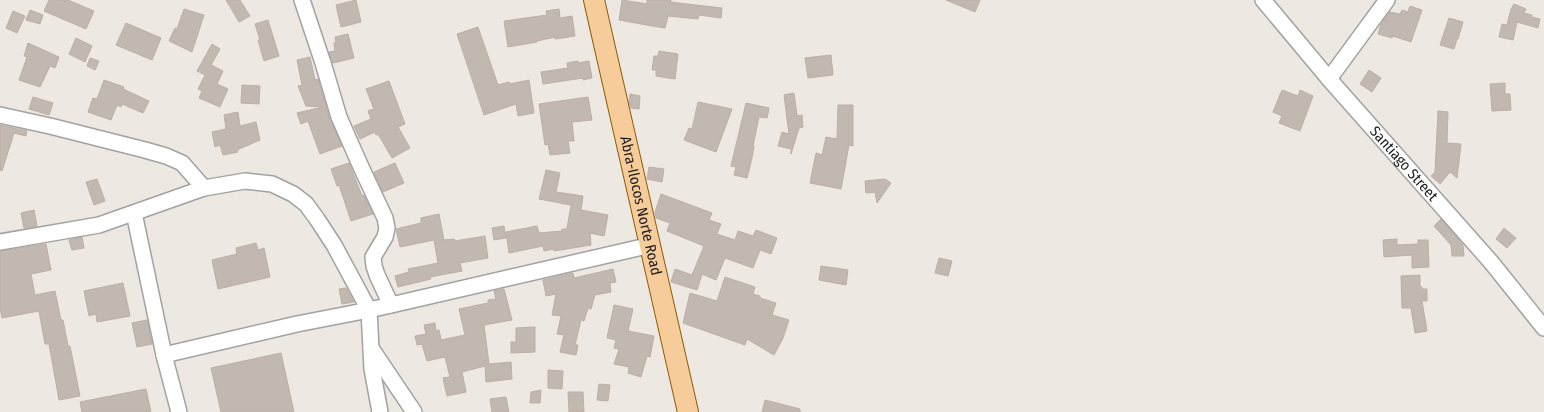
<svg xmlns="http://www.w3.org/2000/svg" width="1544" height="412" viewBox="0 0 1544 412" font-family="'Fira Sans Condensed',sans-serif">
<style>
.building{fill:#c1b8b1;stroke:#bdaea4}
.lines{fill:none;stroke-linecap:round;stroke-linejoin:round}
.minor-casing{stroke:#a2a2a2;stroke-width:18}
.major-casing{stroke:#8d5b06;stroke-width:22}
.minor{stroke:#fff;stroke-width:15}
.major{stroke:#f7cc9b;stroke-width:20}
.labels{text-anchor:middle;stroke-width:4;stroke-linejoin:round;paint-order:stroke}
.street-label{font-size:15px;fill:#1b1b1b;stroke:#fff}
</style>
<rect width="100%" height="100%" fill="#ede8e1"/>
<path class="building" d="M49,0H68L94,11L86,29L44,11Z
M226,0H240L250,16L239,22Z
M356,0L361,22L341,27L336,5Z
M622,0L647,4V0H671L670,2L722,8L721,18L699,15L698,19L668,16L665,28L641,24L619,20Z
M946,0H980L975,12Z
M1514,4L1526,9L1524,13L1532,15V17L1540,19L1538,28L1517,22L1513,40L1499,37L1502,24L1507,25L1511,9Z
M1410,6L1422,10L1411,42L1393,36L1392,38L1378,34L1381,24L1390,12L1400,14L1402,10L1408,12Z
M184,9L204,15L192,52L169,41L175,28L177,29Z
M559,9L560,18L572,16L575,36L555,39V37L537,41V42L508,47L504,21L547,15L546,11Z
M30,10L43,15L40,24L26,20Z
M13,11L25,16L17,33L6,28Z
M1449,18L1463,22L1458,39H1457L1454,49L1440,45Z
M268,20L279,56L264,61L258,40H260L255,24Z
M126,23L161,38L152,60L116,45Z
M478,27L498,85L509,82L510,84L529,80L534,113L518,116L516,104L484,115L457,34Z
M348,34L354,58L333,63L329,52L335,51L334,43H336L335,37Z
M76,38L92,46L85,62L69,54Z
M28,43L59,57L55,68L50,66L40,87L19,80L27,57L24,56Z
M212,44L220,49L211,65L223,71L217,84L228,89L220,107L199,98L202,91L198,89L205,75L197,71Z
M659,51L678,54L675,79L656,76V70H652L654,56H658Z
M831,55L833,75L808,78L805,58Z
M310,57L315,80L318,79L330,120L342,146L320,154L308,121L301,124L297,113L323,107L306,106L298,86L302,85L297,60Z
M90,58L99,61L95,70L87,66Z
M578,61V63L589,61L592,78L583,80V78L543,84L541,72L568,68L567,63Z
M1369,70L1381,78L1372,92L1360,84Z
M104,80L124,87L123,89L149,101L143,113L122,104L121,107L117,105L111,120L88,112L93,98L97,99Z
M389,81L405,124L398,127L410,148L392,158L378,134L376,135L375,132L360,139L354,126L371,119L368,111L374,109L366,89Z
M1505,83V94H1510L1511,110L1492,111L1490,84Z
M242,85L260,86L259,104L241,103Z
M1282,90L1298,96L1300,90L1313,96L1300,131L1279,123L1282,116L1273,112Z
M794,93L797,116L802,115L803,127L799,128L791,154V149L778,146L782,132L789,134L784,95Z
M630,94L640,96L639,109L631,108L629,102Z
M33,97L53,103L49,115L29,109Z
M588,97L592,120L572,122L574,141H568L570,153L550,155L548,144L545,145L539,104Z
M698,102L732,109L716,152L684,140L689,128L692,129Z
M746,103L769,108L767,118L759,117L753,146H754L752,158L747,178L734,175L736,167L731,166Z
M838,105H853V146L849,145L841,189L810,183L816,153L822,155L826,137L837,139Z
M1438,111L1448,112L1447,143L1461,144L1457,178L1450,172L1440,184L1431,176L1435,172Z
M238,112L240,126L256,122L260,140L237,150L238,152L223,155L220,145L215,147L212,132L226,129L224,115Z
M0,125L27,131L26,136L14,133L2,171L0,170Z
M349,163L362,196L364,195L373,214L351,221L339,185L337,186L331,169Z
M395,163L404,183L383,192L374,172Z
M649,167L664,169L662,182L647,179Z
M546,170L560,173L556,192L583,196L581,210L608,215L604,236L590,233L591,245L554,251V249L544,251L543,246L509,253L506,232L537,226L539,233L562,231V229H567L571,205L539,199Z
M97,179L105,201L94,205L86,182Z
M885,179L891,183L877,203L875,192L866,193L865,181Z
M661,194L712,213L709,220L721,224L717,234L735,240L738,231L753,236L756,230L777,238L771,254L760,250L753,268L725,258L716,280L702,274L697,290L671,282L675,269L692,275L704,246L667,231L670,223L656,218L655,212Z
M34,210L37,226L24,228L21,213Z
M439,214L444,240L454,239L455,241L485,236L488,258L460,263L462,271L430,277L431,279L398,287L395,276L409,272L408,269L438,263L434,240L400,247L396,229L421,223V218Z
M1441,219L1463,245L1464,256H1452L1451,245L1434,226Z
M504,226L506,238L494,240L492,228Z
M1504,228L1516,238L1507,248L1496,239Z
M82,237L84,248L72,250L69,240Z
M1397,239V245L1418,244V240H1428L1429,267L1412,268V255L1384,257L1383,240Z
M256,243L258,250L264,248L270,277L218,289L212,260L237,254L236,248Z
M46,244L51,270L31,274L35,295L55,291L61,320H63L68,346H70L80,396L59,400L49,344H45L39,311L2,318L0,308V251Z
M939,258L952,261L948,276L935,273Z
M821,266L848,270L846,285L819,280Z
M613,269L616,282L610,283L611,292L595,295L591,309L588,308L584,321L581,320L575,345H578L576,355L560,352L564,335L557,334L561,316L552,315L556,294L546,296L543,280L573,273L574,278Z
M1420,275V287H1422V289H1427V301H1422L1427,331L1415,333L1411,308H1402L1401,276Z
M725,277L755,287L753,294L760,296V298L776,303L772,315L789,320L783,338L774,355L747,339L745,345L683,323L690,293L717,301Z
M123,283L130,316L97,322L96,314L89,316L84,291Z
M346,288L354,302L342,304L339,289Z
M504,289L512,320L484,325L489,364L511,362L512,379L486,382L485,366L462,372L466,392L447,396L443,378L450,377L445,357L427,361L422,344L417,345L415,336L426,334L424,325L435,323L436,331L439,330L441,340L465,335L459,309L488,303V300L496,299L494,291Z
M614,305L633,309L628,331L654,336L650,357L647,356L641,377L628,373L629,367L614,364L619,349L614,348L616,340L607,338Z
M147,320L152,344L137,347L132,323Z
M535,327V352L511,353V342H516V328Z
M281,353L294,412H221L211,368Z
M548,370L563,371L562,389L548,388Z
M599,384L610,385L608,401L597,400Z
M146,389L151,412H82L80,402Z
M541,390L540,403H530L531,392Z
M568,392H583L584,412H569Z
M506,397L509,412H492L490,399Z
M765,400L800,409V412H762Z"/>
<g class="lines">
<g class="minor-casing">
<g id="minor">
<path d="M302,0L323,63L339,117L361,167L385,218L387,228L385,237L373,257L374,266L377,275L391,305L651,245"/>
<path id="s1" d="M1263,0L1329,79L1491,262L1544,328"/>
<path d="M1329,79L1387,0"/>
<path d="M0,115L50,126L145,150L166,156L182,163L204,188"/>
<path d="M134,213L164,355"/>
<path d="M0,242L99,225L204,188L245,181L272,184L293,194L306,204L317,219L334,245L369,310L391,305"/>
<path d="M371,348L414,412"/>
<path d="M179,412L164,355L297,324L369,310L372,369L380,412"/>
</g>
</g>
<g class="major-casing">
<g id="major">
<path id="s2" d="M594,0L688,412"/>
</g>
</g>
<use href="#minor" class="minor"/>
<use href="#major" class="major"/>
</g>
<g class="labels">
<g class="street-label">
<text dy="5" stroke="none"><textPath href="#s1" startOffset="216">Santiago Street</textPath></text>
<text dy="5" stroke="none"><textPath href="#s2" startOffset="211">Abra-Ilocos Norte Road</textPath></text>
</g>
</g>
</svg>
